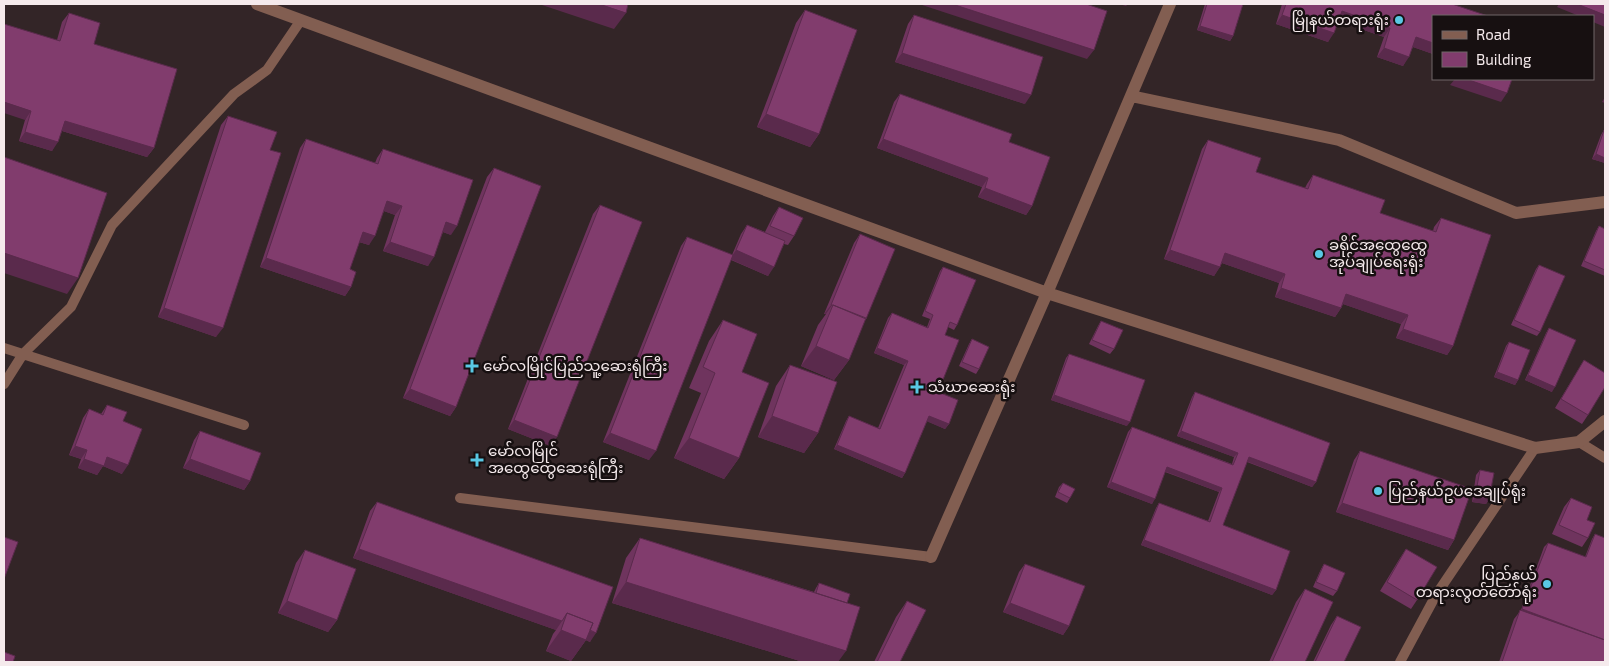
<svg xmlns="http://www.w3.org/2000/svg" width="1609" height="666" viewBox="0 0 1609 666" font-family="'Exo 2','Noto Sans Myanmar',sans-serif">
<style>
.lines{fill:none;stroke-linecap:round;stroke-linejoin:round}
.service{stroke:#825e51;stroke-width:10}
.minor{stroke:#825e51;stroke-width:12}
.wall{fill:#6f345e}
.shaded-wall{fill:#5a2a4c}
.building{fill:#813c6d;stroke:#5a2a4c}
.poi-dot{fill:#59c8e4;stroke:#171011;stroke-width:2}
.labels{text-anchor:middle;stroke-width:5;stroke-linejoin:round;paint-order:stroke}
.poi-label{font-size:15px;fill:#f5eaec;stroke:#171011;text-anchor:start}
</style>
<rect width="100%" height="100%" fill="#332527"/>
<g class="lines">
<path class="service" d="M4,348L244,425
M4,384L23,354L71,307L112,225L234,94L267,70L301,20
M1579,442L1605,458
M460,498L931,557
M1400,662L1436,595L1535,448"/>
<path class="minor" d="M257,4L1047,293L1535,448L1579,442L1605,421
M1131,96L1339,140L1516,213L1605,202
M931,557L1047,293L1170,4"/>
</g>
<path class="wall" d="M1205,4H1243L1233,36L1230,41L1197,30Z
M1282,4H1452L1433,16V54L1413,47L1403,66L1377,57L1384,37L1338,21L1328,42L1276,24Z
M805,10L819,134L810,147L757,127L796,23Z
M69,13L94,44L154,148L147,157L62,131L52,151L19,141L25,120L57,40L62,22Z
M914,15L1025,104L895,62L908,24Z
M900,94L1032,206L1026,215L978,197L982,187L877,148L894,102Z
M228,116L270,150L216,337L158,317L221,125Z
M1604,130L1605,131V163L1592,159L1601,135Z
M306,139L375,163L377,158L383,149L451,235L443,232L428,266L383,251L395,215L384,211L369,245L359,242L350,269L351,287L345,296L260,267L300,148Z
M1208,140L1256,172L1305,188L1307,184L1313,175L1380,213L1433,231L1434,227L1441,218L1453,346L1447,355L1396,338L1401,324L1343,304L1341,308L1335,317L1275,297L1279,283L1222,263L1214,276L1164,259L1202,149Z
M494,168L456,407L450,416L403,398L487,177Z
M600,205L551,446L508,429L593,214Z
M779,207L794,236L788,245L784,244L768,276L731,260L649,460L603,442L681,246L687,237L732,255L741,234L747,225L765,232L773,216Z
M1599,226L1605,229V276L1581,266L1596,231Z
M860,234L849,360L834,380L801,366L818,325L826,314H824L854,243Z
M1539,265L1540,332L1537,336L1511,325L1536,269Z
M943,267L957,325L954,330L948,327L945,335L938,392L949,424L945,429L927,421L905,473L902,478L834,449L846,421L849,416L878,428L904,365L874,353L888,318L892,313L927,327L930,319L922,316L940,271Z
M723,320L739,458L724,479L674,458L701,393L689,388L709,341Z
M1101,321L1114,349L1110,354L1089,344L1098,326Z
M1549,328L1552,392L1525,380L1546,333Z
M972,339L979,369L976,374L959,366L969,344Z
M1509,342L1518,380L1515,385L1494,377L1506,346Z
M1069,354L1127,426L1051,400L1066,358Z
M1584,360L1588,415L1582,424L1555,408Z
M790,365L818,433L804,453L758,437L776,386Z
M1195,392L1316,482L1312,487L1247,462L1223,525L1276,590L1272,595L1141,545L1156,508L1159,503L1208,521L1219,492L1165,472L1152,504L1107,487L1128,432L1132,427L1232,464L1234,457L1177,436L1192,397Z
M107,405L123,421L122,474L103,466L97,475L78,468L81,459L69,455L83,418L89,409L101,414Z
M200,431L250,481L244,490L183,468L194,440Z
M1360,451L1454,540L1448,550L1336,512L1354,460Z
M1480,470L1489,499L1486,504L1472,502L1476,475Z
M1063,483L1070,498L1067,503L1055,497L1059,487Z
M1571,498L1587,520L1588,538L1582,547L1552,534L1564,507Z
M377,502L613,587L590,642L586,640L571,661L546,651L553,634L556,630L353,558L370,511Z
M1595,534L1605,662H1499L1514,619L1521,610L1544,547L1548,543L1585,557L1592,539Z
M640,538L814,592L816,588L819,583L847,603L838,662H803L612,603L626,558Z
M1406,549L1417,600L1411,609L1380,591L1400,558Z
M305,550L337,620L328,632L278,613L296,563Z
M1025,564L1069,626L1063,635L1003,612L1019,572Z
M1324,564L1337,591L1333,596L1313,587L1321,569Z
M1305,589V662H1269L1296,602Z
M907,601L900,662H874L896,617Z
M1337,616L1344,662H1313L1331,625Z"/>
<path class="shaded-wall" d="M539,4H599L626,13L614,29Z
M919,4H952L1094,50L1087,59Z
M1119,4H1128L1126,6Z
M1559,4H1577L1605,15V27L1593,22V16H1579L1557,7Z
M1342,11L1390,28L1384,37L1335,20Z
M1282,15L1334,33L1328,42L1276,24Z
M1200,26L1233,36L1230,41L1197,30Z
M1416,37L1433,43V54L1410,46Z
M1384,48L1409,57L1403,66L1377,57Z
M902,53L1031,95L1025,104L895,62Z
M1455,79H1466L1507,93L1501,102L1450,85Z
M1605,97V103L1602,102Z
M4,102L31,111L25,120L4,113Z
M766,114L819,134L810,147L757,127Z
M65,121L154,148L147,157L59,130Z
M25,132L58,142L52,151L19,141Z
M883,139L988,178L982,187L877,148Z
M1596,154L1605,158V163L1592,159Z
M985,188L1032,206L1026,215L978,197Z
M387,201L402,206L395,215L381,210Z
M446,222L457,226L451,235L440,231Z
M363,232L375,236L369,245L356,241Z
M390,242L434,257L428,266L383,251Z
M736,250L774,267L768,276L730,259Z
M1170,250L1220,267L1214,276L1164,259Z
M4,253L78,278L67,294L4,273Z
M1225,253L1285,274L1279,283L1219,262Z
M266,258L351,287L345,296L260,267Z
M1281,288L1341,308L1335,317L1275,297Z
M1346,294L1408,315L1401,324L1340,303Z
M831,305H832L826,314H824Z
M164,308L223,328L216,337L158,317Z
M1403,329L1453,346L1447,355L1396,338Z
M816,346L849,360L834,380L801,366Z
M877,348L908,361L904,365L874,353Z
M1497,372L1518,380L1515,385L1494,377Z
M1528,375L1555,387L1552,392L1525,380Z
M410,389L456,407L450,416L403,398Z
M1054,395L1130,422L1127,426L1051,400Z
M772,416L818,433L804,453L758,437Z
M929,416L949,424L945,429L926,421Z
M514,420L557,437L551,446L508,429Z
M1181,431L1238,453L1234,457L1177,436Z
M610,433L656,451L649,460L603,442Z
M689,438L739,458L724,479L674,458Z
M837,445L905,473L902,478L834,449Z
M75,446L87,450L81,459L69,455Z
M107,457L128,465L122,474L103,466L97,475L78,468L84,459Z
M1249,457L1316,482L1312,487L1246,461Z
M190,459L250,481L244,490L183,468Z
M1167,467L1222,488L1219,492L1164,471Z
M1111,482L1155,499L1152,504L1107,487Z
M1475,497L1489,499L1486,504L1472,502Z
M1342,503L1454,540L1448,550L1336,512Z
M1144,540L1276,590L1272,595L1141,545Z
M359,549L562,621L556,630L353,558Z
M626,582L846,651L838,662H803L612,603Z
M287,601L337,620L328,632L278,613Z
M1010,603L1069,626L1063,635L1003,612Z
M1522,609L1605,641L1519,614Z
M564,621L596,633L590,642L583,639L586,640L571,661L546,651L561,630Z"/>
<path class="building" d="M599,4H628L626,13Z
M952,4H1086L1107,11L1094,50Z
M1207,4H1243L1233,36L1200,26Z
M1286,4H1452L1488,16H1433V43L1416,37L1409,57L1384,48L1390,28L1342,11L1334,33L1282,15Z
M1577,4H1605V15Z
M805,10L857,30L819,134L766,114Z
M69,13L100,23L94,44L177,69L154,148L65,121L58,142L25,132L31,111L4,102V24L60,41Z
M914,15L1043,57L1031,95L902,53Z
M1466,79H1512L1507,93Z
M900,94L1012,134L1009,142L1050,157L1032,206L985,188L988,178L883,139Z
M228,116L277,132L270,150L281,153L223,328L164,308Z
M1604,130L1605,131V158L1596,154Z
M306,139L378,164L383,149L473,180L457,226L446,222L434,257L390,242L402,206L387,201L375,236L363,232L350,269L356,272L351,287L266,258Z
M1208,140L1261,158L1256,172L1308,189L1313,175L1385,200L1380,213L1436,232L1441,218L1491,235L1453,346L1403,329L1408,315L1346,294L1341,308L1281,288L1285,274L1225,253L1220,267L1170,250Z
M4,157L107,193L78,278L4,253Z
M494,168L541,186L456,407L410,389Z
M600,205L642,222L557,437L514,420Z
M779,207L803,218L794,236L770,226Z
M747,225L785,241L774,267L736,250Z
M1599,226L1605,229V270L1584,261Z
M860,234L895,249L866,319L833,305H831Z
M687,237L733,255L656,451L610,433Z
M1539,265L1565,276L1540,332L1514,320Z
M943,267L976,280L957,325L950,322L945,335L959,340L938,392L958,400L949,424L929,416L905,473L837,445L849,416L880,429L908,361L877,348L892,313L928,328L933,315L925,311Z
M833,305L866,318L849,360L816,346Z
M723,320L757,334L742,372L769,383L739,458L689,438L715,373L703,367Z
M1101,321L1123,330L1114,349L1092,340Z
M1549,328L1576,340L1555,387L1528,375Z
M972,339L989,347L979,369L962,362Z
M1509,342L1530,350L1518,380L1497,372Z
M1069,354L1145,380L1130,422L1054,395Z
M1584,360L1605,373V387L1588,415L1561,399Z
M790,365L837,382L818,433L772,416Z
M1195,392L1330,443L1316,482L1249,457L1223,525L1290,551L1276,590L1144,540L1159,503L1210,522L1222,488L1167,467L1155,499L1111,482L1132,427L1233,465L1238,453L1181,431Z
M107,405L127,412L123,421L142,429L128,465L107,457L104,466L84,459L87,450L75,446L89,409L103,415Z
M200,431L261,453L250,481L190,459Z
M1360,451L1472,489L1454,540L1342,503Z
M1480,470L1494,473L1489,499L1475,497Z
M1063,483L1075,489L1070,498L1058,492Z
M1571,498L1592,507L1587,520L1595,523L1588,538L1559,525Z
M377,502L613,587L596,633L590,630L593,623L567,613L562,621L359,549Z
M1595,534L1605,538V640L1522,609L1548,543L1586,557Z
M4,537L18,542L4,579Z
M640,538L860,607L846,651L626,582Z
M1406,549L1437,567L1417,600L1387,582Z
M305,550L356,569L337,620L287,601Z
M1025,564L1085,586L1069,626L1010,603Z
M1324,564L1345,573L1337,591L1316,582Z
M819,583L850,594L847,603L816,593Z
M1305,589L1333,602L1305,662H1272Z
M907,601L926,610L900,662H877Z
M1520,610L1605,640V662H1502Z
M567,613L593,623L586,640L561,630Z
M1337,616L1361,627L1344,662H1315Z
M4,652L15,656L13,662H4Z"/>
<g class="poi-dot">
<circle cx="1399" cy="20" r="5"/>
<circle cx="1319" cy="254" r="5"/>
<path d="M469.5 358.5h5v5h5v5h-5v5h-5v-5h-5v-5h5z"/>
<path d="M914.5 379.5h5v5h5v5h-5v5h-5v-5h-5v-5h5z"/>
<path d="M474.5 452.5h5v5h5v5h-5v5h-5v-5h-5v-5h5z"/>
<circle cx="1378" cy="491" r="5"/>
<circle cx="1547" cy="584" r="5"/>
</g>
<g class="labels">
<g class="poi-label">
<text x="1389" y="25" text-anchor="end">မြိုနယ်တရားရုံး</text>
<text x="1329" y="250">ခရိုင်အထွေထွေ<tspan x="1329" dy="17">အုပ်ချုပ်ရေးရုံး</tspan></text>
<text x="483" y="371">မော်လမြိုင်ပြည်သူ့ဆေးရုံကြီး</text>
<text x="928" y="392">သံဃာဆေးရုံး</text>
<text x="488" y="456">မော်လမြိုင်<tspan x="488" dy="17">အထွေထွေဆေးရုံကြီး</tspan></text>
<text x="1388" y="496">ပြည်နယ်ဥပဒေချုပ်ရုံး</text>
<text x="1537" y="580" text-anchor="end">ပြည်နယ်<tspan x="1537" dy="17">တရားလွတ်တော်ရုံး</tspan></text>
</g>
</g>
<rect width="1609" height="666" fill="none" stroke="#f5eaec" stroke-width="10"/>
<rect x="1432" y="15" width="162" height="65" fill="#171011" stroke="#706769"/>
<rect x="1442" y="31" width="25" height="8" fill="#825e51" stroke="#706769"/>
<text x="1476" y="40" font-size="15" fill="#f5eaec">Road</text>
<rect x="1442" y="52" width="25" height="15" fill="#813c6d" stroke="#706769"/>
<text x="1476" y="65" font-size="15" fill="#f5eaec">Building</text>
</svg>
